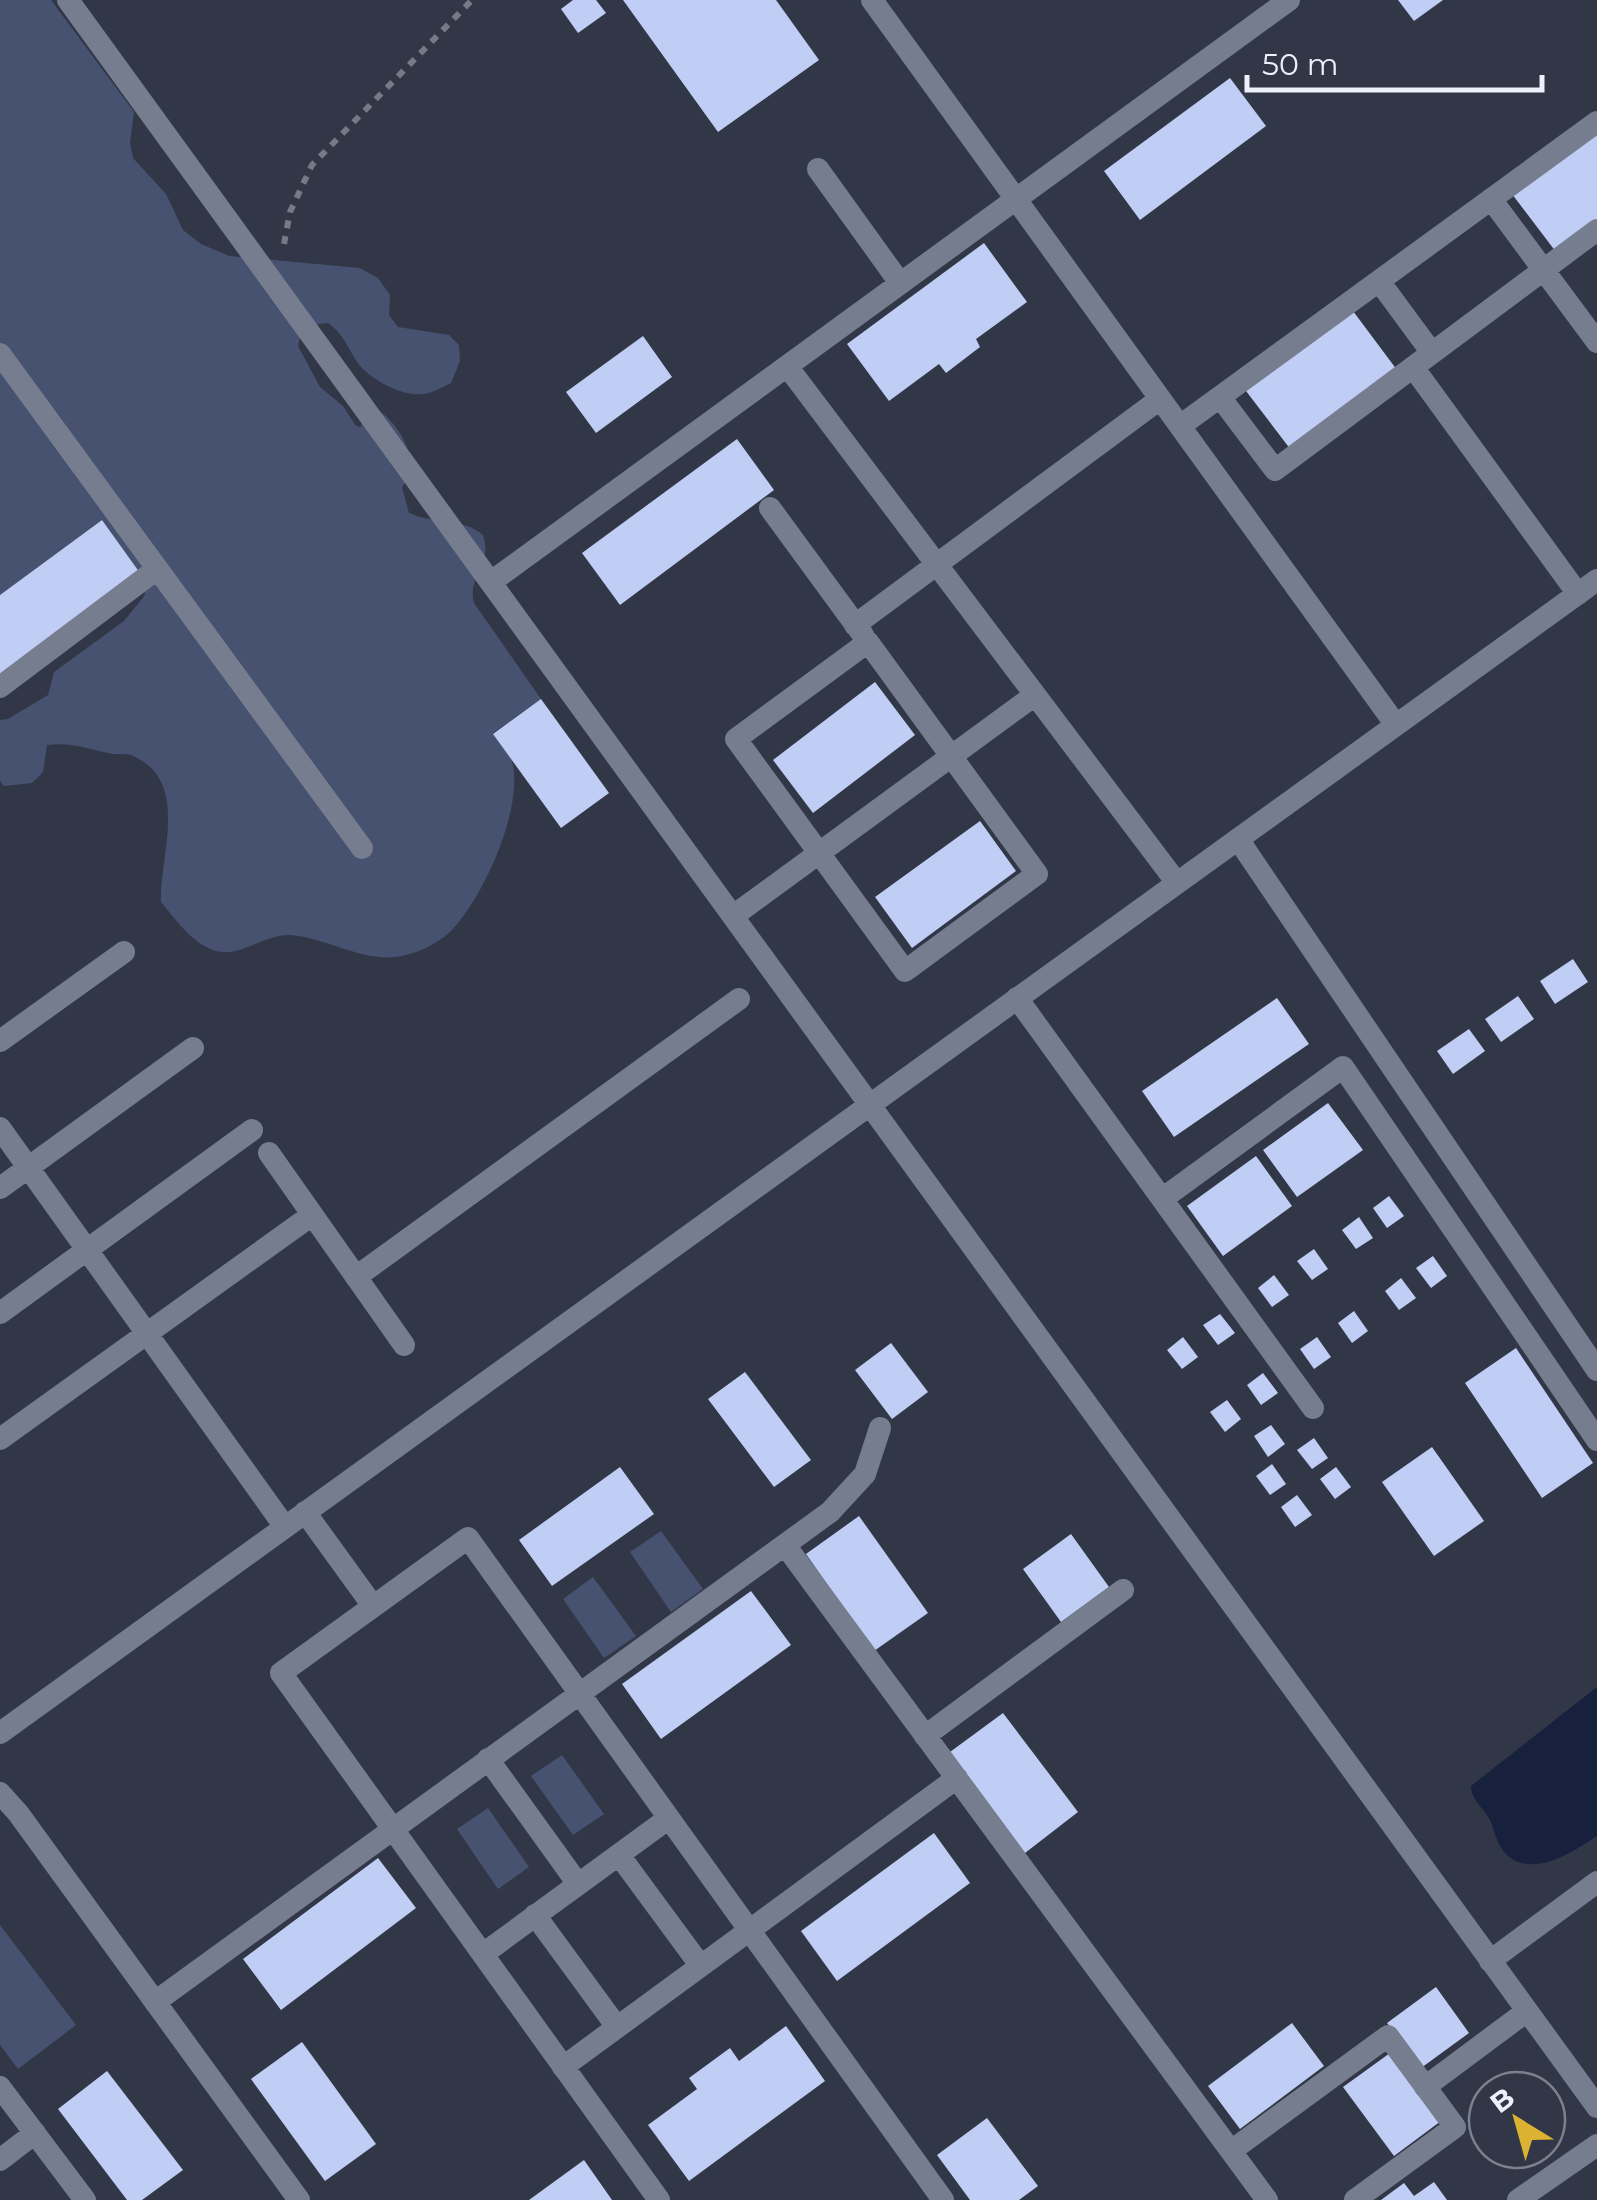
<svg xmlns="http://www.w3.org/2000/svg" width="1597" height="2200" viewBox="0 0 1597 2200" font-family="Montserrat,sans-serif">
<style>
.green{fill:#475270}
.water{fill:#17203d}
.building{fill:#c0cef5}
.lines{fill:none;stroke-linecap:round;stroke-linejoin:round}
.path{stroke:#757a87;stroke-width:6;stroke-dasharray:8 8;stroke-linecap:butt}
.lane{stroke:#767d8f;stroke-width:22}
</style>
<rect width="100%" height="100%" fill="#323747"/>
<path class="green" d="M0,0H51L134,112L130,142L133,158L166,194L183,230L201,244L229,256L360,268L378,278L390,295L389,315L398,327L449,335L459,345L460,361L451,383C444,386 436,391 429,393C407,399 377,383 362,368C348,352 348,338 328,323L313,325L301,333L298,346L320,387L343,406L356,426L361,427L362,418L381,412C402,428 422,465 402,487L409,513C433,524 464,518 483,535C493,566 467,575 474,603L541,699L493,733C499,743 511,754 513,765C522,812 483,899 450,932C436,945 414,955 395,957C361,961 326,938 291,935C267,934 245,953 225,952C198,952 177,921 161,902C159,856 192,780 131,755C124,753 115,755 108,753C86,748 69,742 47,745L43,772L32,783L4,786L0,781V720L8,719L48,695L54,672L124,621L145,595L140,573L102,520L0,595Z
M661,1531L703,1589L671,1612L630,1552Z
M593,1577L636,1636L604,1658L563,1599Z
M562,1755L604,1814L573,1835L531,1776Z
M488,1808L529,1867L498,1889L457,1829Z
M0,1925L76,2025L18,2069L0,2045Z"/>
<path class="water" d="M1597,1687V1836C1574,1851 1535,1878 1508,1856C1497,1846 1495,1832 1490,1820C1484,1808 1471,1800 1471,1786Z"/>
<path class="building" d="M573,0H596L606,13L578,33L561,9Z
M623,0H776L819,60L718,132Z
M1398,0H1443L1414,21Z
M1230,78L1266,126L1140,220L1104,171Z
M1597,129V221L1556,252L1512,194Z
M984,243L1027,302L976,339L980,347L946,373L939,364L889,401L847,344Z
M1353,311L1397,370L1291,450L1246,391Z
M643,336L672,377L596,433L566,392Z
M737,439L774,490L620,605L582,553Z
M102,520L140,573L0,675V595Z
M875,682L915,735L813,813L773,760Z
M541,699L609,793L561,828L493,734Z
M980,821L1016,871L912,948L875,897Z
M1573,959L1588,982L1555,1004L1540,981Z
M1518,996L1534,1019L1501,1042L1485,1019Z
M1277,998L1309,1044L1174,1137L1142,1091Z
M1469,1029L1485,1051L1453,1074L1437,1051Z
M1328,1103L1363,1150L1297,1197L1263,1150Z
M1256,1156L1292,1206L1223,1256L1187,1206Z
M1389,1196L1404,1216L1387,1228L1373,1208Z
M1359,1217L1373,1238L1356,1249L1342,1230Z
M1314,1249L1328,1269L1312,1280L1297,1261Z
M1433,1256L1447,1276L1431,1288L1416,1268Z
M1274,1275L1289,1295L1272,1307L1258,1288Z
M1401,1278L1416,1298L1399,1310L1385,1291Z
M1354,1311L1368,1331L1352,1343L1338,1323Z
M1220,1314L1235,1333L1218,1345L1203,1325Z
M1183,1337L1198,1357L1182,1369L1167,1350Z
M1317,1337L1331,1357L1314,1369L1300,1349Z
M891,1343L928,1392L892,1419L855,1370Z
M1516,1348L1593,1463L1542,1498L1465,1383Z
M745,1372L811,1460L774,1487L708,1399Z
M1263,1373L1278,1393L1261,1405L1247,1385Z
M1227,1400L1241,1419L1225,1432L1210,1412Z
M1271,1425L1285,1444L1268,1457L1254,1436Z
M1314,1438L1328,1458L1312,1469L1297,1450Z
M1432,1447L1484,1521L1434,1556L1382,1482Z
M1272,1464L1286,1484L1270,1495L1256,1476Z
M620,1467L654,1514L552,1586L519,1540Z
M1336,1467L1351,1487L1335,1499L1320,1479Z
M1297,1495L1312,1515L1295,1527L1281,1507Z
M859,1516L928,1613L874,1651L806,1554Z
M1071,1534L1109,1587L1061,1622L1023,1569Z
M751,1591L791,1645L661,1739L622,1684Z
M1003,1713L1078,1812L1025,1853L950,1752Z
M934,1833L970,1883L837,1981L801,1931Z
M378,1858L416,1908L281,2010L243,1959Z
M1436,1987L1469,2033L1421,2068L1387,2023Z
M1292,2023L1324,2066L1240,2129L1208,2086Z
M786,2026L825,2081L689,2181L648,2125L697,2089L689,2078L730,2048L739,2061Z
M302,2042L376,2144L325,2181L251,2079Z
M1390,2053L1441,2121L1394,2156L1343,2087Z
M107,2071L183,2170L142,2200H127L58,2109Z
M987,2118L1038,2186L1019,2200H970L937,2155Z
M584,2160L612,2200H529Z
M1434,2182L1447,2200H1381L1404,2183L1414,2196Z"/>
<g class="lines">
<path class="path" d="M284,244L290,212L312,165L472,0"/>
<path class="lane" d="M68,0L1597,2107
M872,0L1396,725
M818,169L900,283
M1491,199L1597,342
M1379,281L1432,353
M0,354L362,848
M787,366L1177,883
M1413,367L1578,594
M1220,397L1275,470L1597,230
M1180,426L1597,122
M770,508L863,635
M491,582L1289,0
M855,625L1160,399
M868,642L1037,874L905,971L736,739Z
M0,687L157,569
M1238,839L1597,1370
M733,916L1035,695
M1017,998L1313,1408
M0,1041L124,952
M0,1128L285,1527
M269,1153L404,1345
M0,1188L193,1048
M1162,1199L1343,1067L1597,1440
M356,1277L739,999
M0,1313L252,1130
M0,1439L312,1215
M305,1512L373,1606
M785,1545L1267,2200
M0,1733L1597,580
M925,1736L1123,1590
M488,1759L578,1884
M0,1793L18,1813L299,2200
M619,1855L700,1965
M535,1915L617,2027
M483,1954L669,1818
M1490,1961L1597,1882
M155,2002L830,1512L865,1474L880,1428
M563,2067L957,1778
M0,2087L85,2200
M1425,2087L1527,2011
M1231,2151L1388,2036L1455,2127L1355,2200
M0,2160L35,2133
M659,2200L281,1673L468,1538L943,2200
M1518,2200L1597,2145"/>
</g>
<g transform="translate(1517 2120) rotate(323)"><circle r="48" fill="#323747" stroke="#7d818f" stroke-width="2.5"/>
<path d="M0-8L18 38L0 25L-18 38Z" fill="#dcb233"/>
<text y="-15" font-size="28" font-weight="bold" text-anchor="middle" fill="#edf1fb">B</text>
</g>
<path d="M1247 75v15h295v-15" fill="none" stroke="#edf1fb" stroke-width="5"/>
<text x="1262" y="75" font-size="30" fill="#edf1fb" stroke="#323747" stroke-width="8" paint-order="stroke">50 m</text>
</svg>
